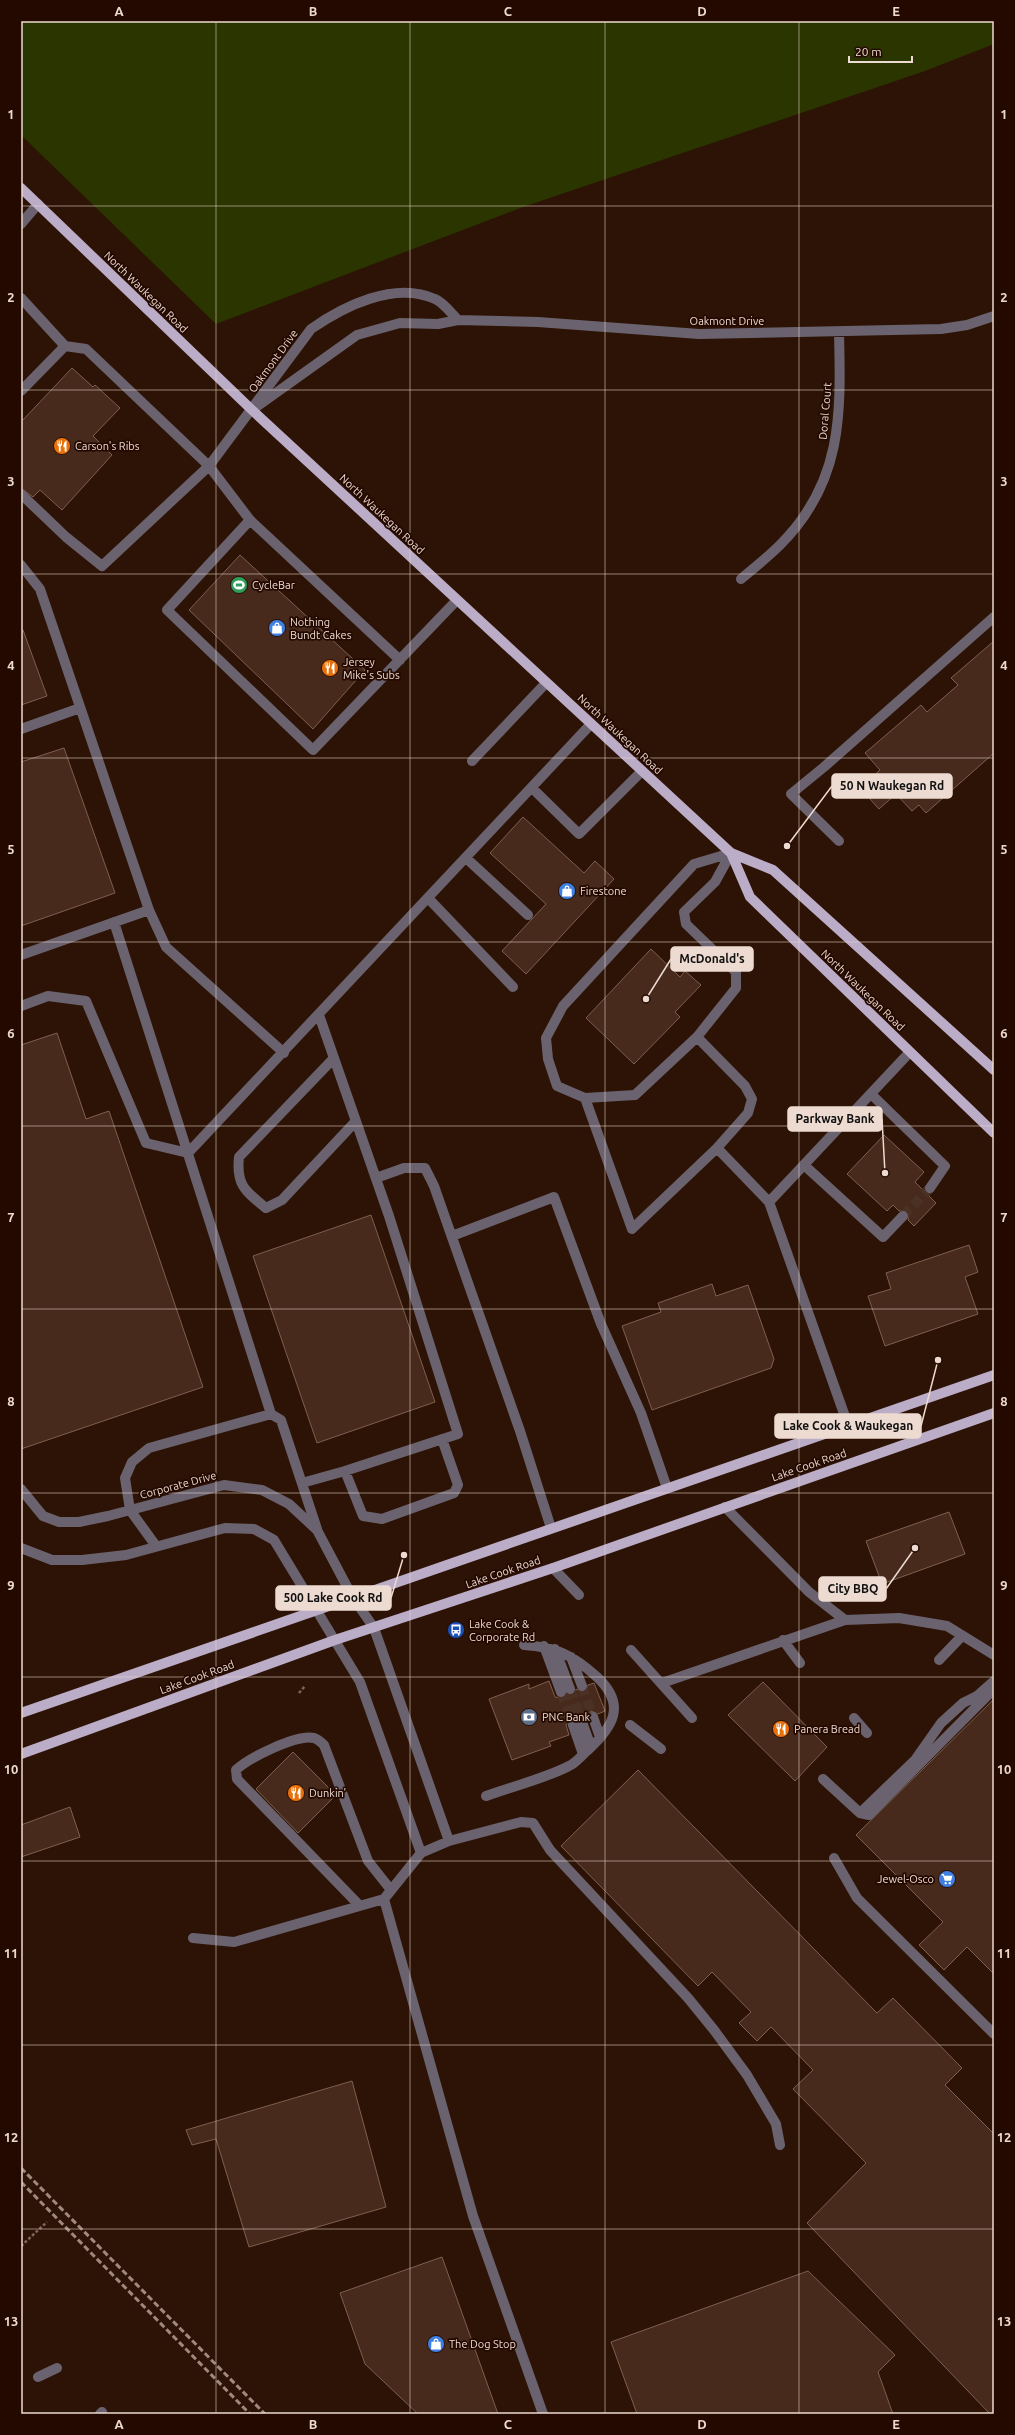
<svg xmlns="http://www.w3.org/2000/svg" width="1015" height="2435" viewBox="0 0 1015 2435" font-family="Ubuntu,sans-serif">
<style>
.green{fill:#2a3500}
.building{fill:#472a1b;stroke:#7f5f4e}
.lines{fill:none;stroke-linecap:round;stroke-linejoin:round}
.minor-tunnel{stroke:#4a3123;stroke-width:10;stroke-dasharray:10 5;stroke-linecap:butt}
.path{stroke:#7c6558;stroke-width:2.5;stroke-dasharray:3 2;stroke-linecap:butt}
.minor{stroke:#6a636f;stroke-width:10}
.major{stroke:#bbacc7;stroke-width:10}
.rail{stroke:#9f897e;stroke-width:3;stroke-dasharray:6 3;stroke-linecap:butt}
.grid{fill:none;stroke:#eddad0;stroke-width:1;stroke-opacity:0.55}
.labels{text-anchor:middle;stroke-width:3.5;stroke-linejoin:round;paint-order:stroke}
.street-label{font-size:11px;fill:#eddad0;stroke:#230900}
.poi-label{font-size:11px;fill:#eddad0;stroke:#230900;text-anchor:start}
.leader{fill:none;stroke:#eddad0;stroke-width:1.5}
.callout-dot{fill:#eddad0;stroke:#230900;stroke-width:1.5}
.callout{fill:#eddad0;stroke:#eddad0;stroke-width:1.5}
.callout-label{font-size:12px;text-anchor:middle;font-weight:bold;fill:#111}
.neatline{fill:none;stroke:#eddad0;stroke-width:1.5}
.grid-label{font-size:13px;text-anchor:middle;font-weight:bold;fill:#eddad0}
</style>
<rect width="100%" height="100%" fill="#2d1305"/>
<path class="green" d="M21,21H994V44L925,71L523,207L216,324L21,135Z"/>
<path class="building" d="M72,368L93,387L95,385L120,408L93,436L112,455L62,510L40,490L33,497L21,488V422Z
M240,555L365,670L313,729L189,610Z
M23,630L47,696L21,705V631Z
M994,641V753L926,813L919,805L912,811L896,794L879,809L860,788L880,770L865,753L921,705L927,712L958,685L951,678Z
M64,748L115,893L21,926V762Z
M523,817L584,873L595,861L614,879L526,974L502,951L546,904L490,853Z
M651,949L680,977L685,971L701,985L675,1012L680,1017L634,1064L586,1018Z
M57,1033L86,1119L109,1111L203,1387L21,1449V1045Z
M884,1135L924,1172L915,1182L936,1203L914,1226L908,1220L909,1215L907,1211H899L893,1205L887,1211L847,1174Z
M371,1215L435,1402L317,1443L253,1256Z
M969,1245L978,1272L965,1277L978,1314L885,1346L868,1296L891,1289L886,1273Z
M712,1284L716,1296L748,1285L774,1359L771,1368L652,1410L622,1326L661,1312L658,1303Z
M949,1512L965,1554L882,1584L866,1541Z
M549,1681L555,1697L560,1698L567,1695H573L576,1689L581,1692H585L588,1685L594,1683L605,1711L598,1714L591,1711L587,1718L580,1716L576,1720L571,1719L566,1725L569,1735L549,1742L551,1746L512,1760L489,1699L529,1684V1689Z
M763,1682L827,1747L795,1781L728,1715Z
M994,1699V1974L967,1947L944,1970L919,1945L943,1922L856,1835Z
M293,1752L336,1795L298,1833L256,1789Z
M638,1770L877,2013L893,1998L962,2068L945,2085L994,2134V2414H990L807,2223L866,2163L793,2089L813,2070L771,2027L757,2041L739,2023L751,2012L712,1972L698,1986L561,1846Z
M70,1807L80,1837L21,1857V1825Z
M352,2081L386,2207L249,2247L216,2139L192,2145L186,2130Z
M442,2257L498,2414H418L365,2364L340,2293Z
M808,2271L895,2355L878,2372L893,2414H637L611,2342Z"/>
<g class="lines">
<path class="minor-tunnel" d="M903,1216L930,1188
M582,1686L593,1717
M570,1689L582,1722
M561,1692L573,1725"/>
<path class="path" d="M299,1693L305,1686
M21,2246L47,2222"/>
<path class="minor" d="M21,224L38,204
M21,298L65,346L86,349L209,466L250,520L400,660
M21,391L65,346
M252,410L357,335L400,323L438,324L458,320L538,322L699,334L941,329L967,325L994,316
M21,494L66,537L102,566L209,466L311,329C344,306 394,281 435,299C443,302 452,314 458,320
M250,520L167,610L313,750L457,600
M21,565L40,589L149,910L166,947L284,1053
M741,579C754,568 768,557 780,545C843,482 841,414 839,332
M21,729L80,708
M472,761L546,683
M532,788L579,834L642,771
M839,841L791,794L824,767L994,617
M731,853L715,882L684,912L686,924L736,972V988L697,1037L635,1095L585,1098L557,1086L548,1059L546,1038L563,1006L694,864Z
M466,858L528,915
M428,898L513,987
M114,922L271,1414
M21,955L149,910
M21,1006L48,996L86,1001L146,1143L188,1153L591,724
M697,1037L745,1086L752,1099L748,1113L717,1148L769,1202L848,1425
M334,1058L239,1157C236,1185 245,1191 266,1208L282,1200L356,1121
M871,1094L945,1166L930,1188
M585,1098L632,1229L717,1148
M804,1165L883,1237L903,1216
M376,1178L404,1168H425L434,1186L520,1431L551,1528
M769,1202L909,1053
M452,1236L554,1197L601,1324L641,1413L667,1488
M345,1471L363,1516L382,1519L454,1493L458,1485L442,1439
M302,1483L345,1471L458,1434L389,1216L319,1015
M21,1489L43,1516L59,1522H79L108,1516L224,1485L262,1490L289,1504L317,1530L352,1596L374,1628L449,1841
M725,1507L809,1592L845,1620L899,1618L947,1626L994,1655
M156,1546L130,1510L125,1478L132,1462L149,1448L271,1414L281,1420L317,1529
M21,1548L52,1560H82L126,1555L225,1528L254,1529L274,1540L360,1682L421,1853
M553,1568L579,1595
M783,1640L800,1663
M544,1646L561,1692
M555,1649L570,1689
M631,1650L692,1718
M571,1657L582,1686
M939,1660L962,1636
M662,1683L845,1620
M593,1717L600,1737
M854,1718L867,1733
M582,1722L591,1747
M573,1725L583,1754
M630,1725L661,1749
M823,1779L860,1813L869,1815L994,1689
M486,1796C513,1786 544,1779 569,1766C576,1763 582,1755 588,1750C613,1727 627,1705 597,1677C573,1655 556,1647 524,1645
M860,1813L915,1760L941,1723L963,1703L977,1696L994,1681
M834,1858L857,1898L994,2034
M360,1906L237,1779L236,1770C249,1758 296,1734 314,1738C317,1739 322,1743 324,1745L368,1861L391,1890
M193,1938L234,1942L384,1899
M38,2377L57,2368
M100,2414L102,2412
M543,2414L473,2216L384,1899L421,1853L449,1841L521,1822L533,1823L550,1850L688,1998L714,2030L747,2075L776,2124L780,2145"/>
<path class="major" d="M21,188L252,410L731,853L773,870L994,1070
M731,853L750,897L994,1133
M21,1713L994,1375
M21,1754L335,1640L553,1568L994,1413"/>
<path class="rail" d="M21,2168L265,2414
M21,2182L250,2414"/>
</g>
<path class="grid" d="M216,21V2414M410,21V2414M605,21V2414M799,21V2414M21,206H994M21,390H994M21,574H994M21,758H994M21,942H994M21,1126H994M21,1309H994M21,1493H994M21,1677H994M21,1861H994M21,2045H994M21,2229H994"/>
<defs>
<g id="restaurant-disc" transform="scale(0.9)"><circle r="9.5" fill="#e8710a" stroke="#230900"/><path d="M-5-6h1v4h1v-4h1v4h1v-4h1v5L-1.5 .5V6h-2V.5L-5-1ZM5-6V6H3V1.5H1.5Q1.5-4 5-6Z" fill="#fff"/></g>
<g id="stadium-disc" transform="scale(0.9)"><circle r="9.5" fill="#2e9e5b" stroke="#230900"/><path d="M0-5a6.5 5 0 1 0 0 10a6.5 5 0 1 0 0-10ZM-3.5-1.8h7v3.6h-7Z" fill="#fff"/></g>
<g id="shop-disc" transform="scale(0.9)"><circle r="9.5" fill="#3f7fe0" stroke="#230900"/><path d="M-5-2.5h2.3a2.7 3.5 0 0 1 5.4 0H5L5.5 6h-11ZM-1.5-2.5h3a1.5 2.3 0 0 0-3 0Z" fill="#fff"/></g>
<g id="bus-disc" transform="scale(0.9)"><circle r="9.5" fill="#1a4fb4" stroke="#230900"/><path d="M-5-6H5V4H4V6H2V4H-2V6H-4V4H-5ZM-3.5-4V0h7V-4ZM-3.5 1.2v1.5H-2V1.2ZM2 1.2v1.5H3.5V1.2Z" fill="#fff"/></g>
<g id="bank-disc" transform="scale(0.9)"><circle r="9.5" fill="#5c6f8a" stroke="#230900"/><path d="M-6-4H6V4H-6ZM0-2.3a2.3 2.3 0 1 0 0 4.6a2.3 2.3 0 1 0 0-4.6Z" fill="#fff"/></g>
<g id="supermarket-disc" transform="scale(0.9)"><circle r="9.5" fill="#3f7fe0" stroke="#230900"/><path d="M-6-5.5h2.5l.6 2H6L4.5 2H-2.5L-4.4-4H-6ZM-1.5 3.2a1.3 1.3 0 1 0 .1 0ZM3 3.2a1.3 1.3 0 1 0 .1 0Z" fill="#fff"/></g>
</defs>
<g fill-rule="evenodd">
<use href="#restaurant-disc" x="62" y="446"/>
<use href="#stadium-disc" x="239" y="585"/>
<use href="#shop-disc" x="277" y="628"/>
<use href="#restaurant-disc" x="330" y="668"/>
<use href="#shop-disc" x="567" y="891"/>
<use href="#bus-disc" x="456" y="1630"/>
<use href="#bank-disc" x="529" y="1717"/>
<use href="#restaurant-disc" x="781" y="1729"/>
<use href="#restaurant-disc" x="296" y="1793"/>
<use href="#supermarket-disc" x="947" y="1879"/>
<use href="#shop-disc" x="436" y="2344"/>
</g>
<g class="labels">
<g class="street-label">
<text transform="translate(146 292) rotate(44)" y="4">North Waukegan Road</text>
<text x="727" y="325">Oakmont Drive</text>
<text transform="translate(273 361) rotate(-54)" y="4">Oakmont Drive</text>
<text transform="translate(825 411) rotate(-85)" y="4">Doral Court</text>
<text transform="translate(382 514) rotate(43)" y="4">North Waukegan Road</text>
<text transform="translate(620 734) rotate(43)" y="4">North Waukegan Road</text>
<text transform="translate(863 990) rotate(44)" y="4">North Waukegan Road</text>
<text transform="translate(809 1465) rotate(-19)" y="4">Lake Cook Road</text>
<text transform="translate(178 1485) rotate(-15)" y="4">Corporate Drive</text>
<text transform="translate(503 1572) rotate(-19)" y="4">Lake Cook Road</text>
<text transform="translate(197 1677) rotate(-20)" y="4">Lake Cook Road</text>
</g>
<g class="poi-label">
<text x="75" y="450">Carson's Ribs</text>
<text x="252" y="589">CycleBar</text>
<text x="290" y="626">Nothing<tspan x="290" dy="13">Bundt Cakes</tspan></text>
<text x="343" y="666">Jersey<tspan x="343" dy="13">Mike's Subs</tspan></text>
<text x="580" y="895">Firestone</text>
<text x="469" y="1628">Lake Cook &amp;<tspan x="469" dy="13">Corporate Rd</tspan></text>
<text x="542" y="1721">PNC Bank</text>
<text x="794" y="1733">Panera Bread</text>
<text x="309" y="1797">Dunkin'</text>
<text x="934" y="1883" text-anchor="end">Jewel-Osco</text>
<text x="449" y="2348">The Dog Stop</text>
</g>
</g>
<path class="leader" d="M787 846L832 786M646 999L671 959M885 1173L882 1119M938 1360L921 1426M915 1548L886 1589M404 1555L391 1598"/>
<g class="callout-dot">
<circle cx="787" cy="846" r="4"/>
<circle cx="646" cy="999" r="4"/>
<circle cx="885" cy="1173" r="4"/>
<circle cx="938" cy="1360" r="4"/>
<circle cx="915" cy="1548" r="4"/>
<circle cx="404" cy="1555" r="4"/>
</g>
<g class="callout">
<rect x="832" y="774" width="120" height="24" rx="4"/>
<rect x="671" y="947" width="82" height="24" rx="4"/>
<rect x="788" y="1107" width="94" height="24" rx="4"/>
<rect x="775" y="1414" width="146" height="24" rx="4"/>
<rect x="819" y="1577" width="67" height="24" rx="4"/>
<rect x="276" y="1586" width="115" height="24" rx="4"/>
</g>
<g class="callout-label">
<text x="892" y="790">50 N Waukegan Rd</text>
<text x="712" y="963">McDonald's</text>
<text x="835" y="1123">Parkway Bank</text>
<text x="848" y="1430">Lake Cook &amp; Waukegan</text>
<text x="853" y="1593">City BBQ</text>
<text x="333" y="1602">500 Lake Cook Rd</text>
</g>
<rect width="1015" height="2435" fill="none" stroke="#230900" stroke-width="44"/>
<path d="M849 56v6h63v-6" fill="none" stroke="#eddad0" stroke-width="2"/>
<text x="855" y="56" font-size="12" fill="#eddad0" stroke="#230900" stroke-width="3" paint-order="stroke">20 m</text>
<rect x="22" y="22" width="971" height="2391" class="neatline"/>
<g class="grid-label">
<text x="119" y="16">A</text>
<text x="313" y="16">B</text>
<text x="508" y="16">C</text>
<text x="702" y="16">D</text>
<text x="896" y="16">E</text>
<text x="11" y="119">1</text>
<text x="1004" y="119">1</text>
<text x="11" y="302">2</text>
<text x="1004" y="302">2</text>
<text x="11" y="486">3</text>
<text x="1004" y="486">3</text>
<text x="11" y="670">4</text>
<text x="1004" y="670">4</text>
<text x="11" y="854">5</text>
<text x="1004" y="854">5</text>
<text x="11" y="1038">6</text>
<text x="1004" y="1038">6</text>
<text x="11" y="1222">7</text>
<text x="1004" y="1222">7</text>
<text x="11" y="1406">8</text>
<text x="1004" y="1406">8</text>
<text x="11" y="1590">9</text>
<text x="1004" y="1590">9</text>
<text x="11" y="1774">10</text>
<text x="1004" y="1774">10</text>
<text x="11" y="1958">11</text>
<text x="1004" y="1958">11</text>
<text x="11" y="2142">12</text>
<text x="1004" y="2142">12</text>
<text x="11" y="2326">13</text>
<text x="1004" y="2326">13</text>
<text x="119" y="2429">A</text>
<text x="313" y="2429">B</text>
<text x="508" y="2429">C</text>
<text x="702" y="2429">D</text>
<text x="896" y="2429">E</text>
</g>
</svg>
